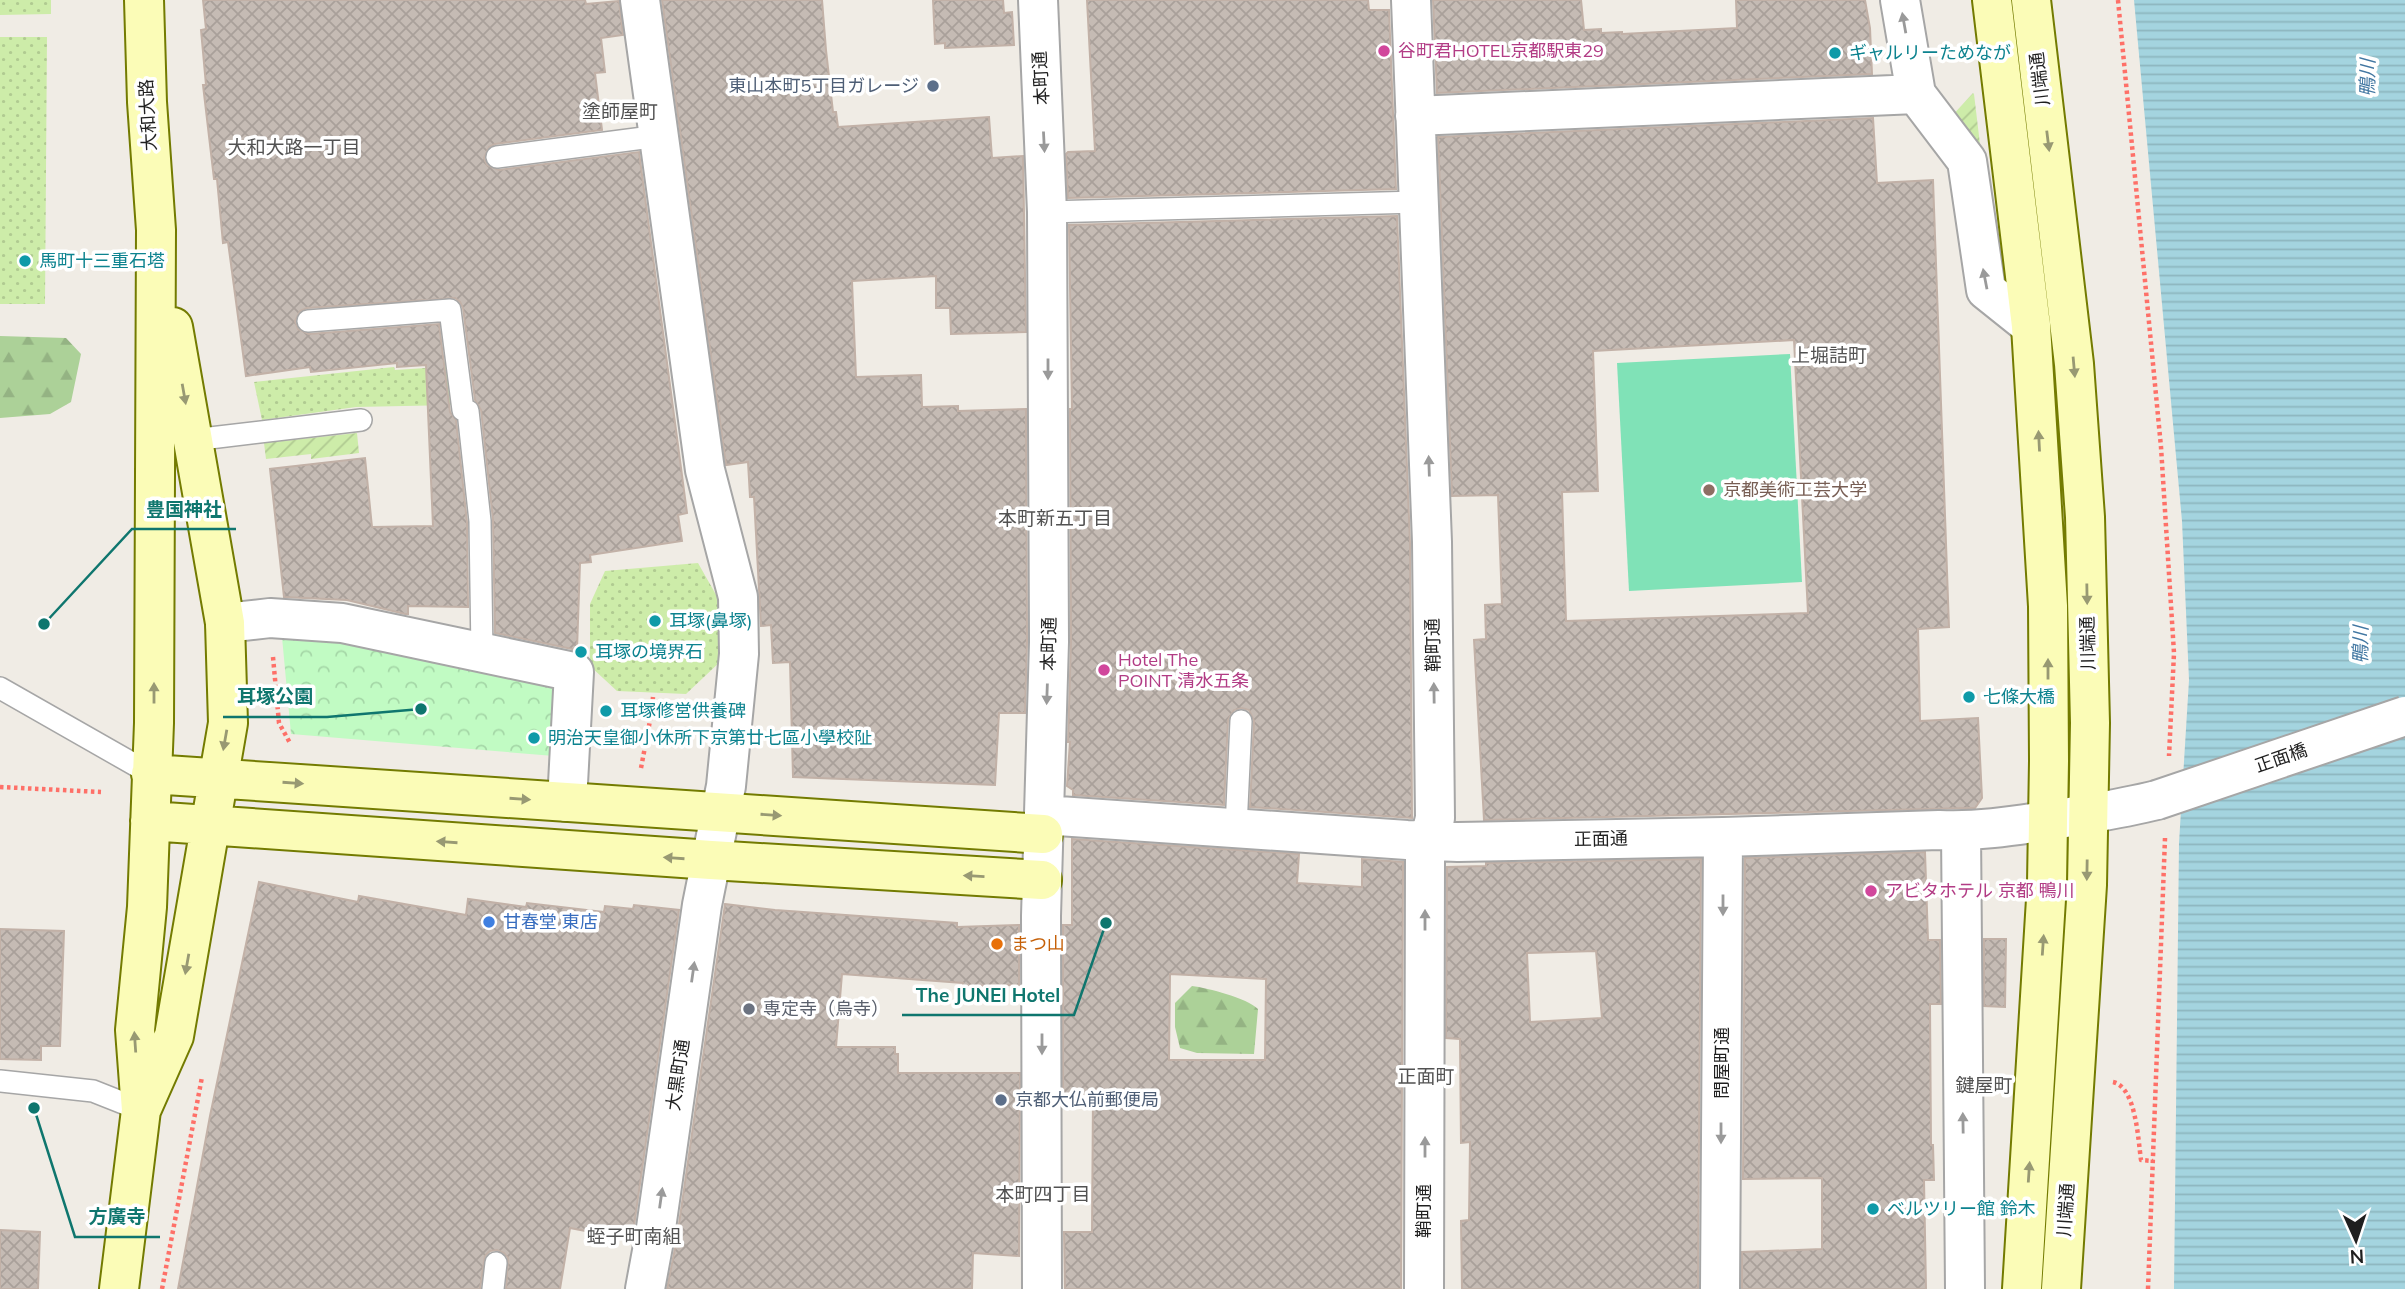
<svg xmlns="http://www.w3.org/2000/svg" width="2405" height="1289" viewBox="0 0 2405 1289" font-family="Mulish,'Noto Sans JP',sans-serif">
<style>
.grass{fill:url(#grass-dots)}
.forest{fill:url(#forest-firs)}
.park{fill:url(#park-crowns)}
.garden{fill:url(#garden-furrows)}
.pitch{fill:#80e2b7}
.water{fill:url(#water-rules)}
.building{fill:url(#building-cross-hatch);stroke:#c2b1a7;stroke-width:2;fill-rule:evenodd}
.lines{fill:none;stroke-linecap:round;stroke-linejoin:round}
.lane-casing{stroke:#a6a6a6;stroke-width:24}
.street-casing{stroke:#a6a6a6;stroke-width:42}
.secondary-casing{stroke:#737b01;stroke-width:42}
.path{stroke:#fe7068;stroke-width:4.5;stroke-dasharray:3.5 3.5;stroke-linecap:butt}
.lane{stroke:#fff;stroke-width:21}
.street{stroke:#fff;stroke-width:38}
.secondary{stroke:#fbfcb7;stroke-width:38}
.street-bridge-casing{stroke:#a6a6a6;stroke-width:42;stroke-linecap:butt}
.street-bridge{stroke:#fff;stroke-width:38}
.oneway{fill:#9a9a9a}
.oneway2{fill:#989973}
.hotel-dot{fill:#d1479c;stroke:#fff;stroke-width:2.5}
.culture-dot{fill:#0f9aa8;stroke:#fff;stroke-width:2.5}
.service-dot{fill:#5c6f8a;stroke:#fff;stroke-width:2.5}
.education-dot{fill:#8d6e63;stroke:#fff;stroke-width:2.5}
.shop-dot{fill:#3f7fe0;stroke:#fff;stroke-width:2.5}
.food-dot{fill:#e8710a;stroke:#fff;stroke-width:2.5}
.worship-dot{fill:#6b7280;stroke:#fff;stroke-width:2.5}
.labels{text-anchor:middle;stroke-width:7;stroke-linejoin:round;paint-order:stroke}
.hotel-label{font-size:18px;fill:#b23c85;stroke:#fff;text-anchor:start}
.culture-label{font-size:18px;fill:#0d838f;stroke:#fff;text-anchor:start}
.street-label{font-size:18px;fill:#1f1f1f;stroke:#fff}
.service-label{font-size:18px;fill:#4e5e75;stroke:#fff;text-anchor:end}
.education-label{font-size:18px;fill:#785e54;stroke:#fff;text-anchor:start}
.shop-label{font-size:18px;fill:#366cbe;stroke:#fff;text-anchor:start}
.food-label{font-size:18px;fill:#c56008;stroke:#fff;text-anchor:start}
.worship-label{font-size:18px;fill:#5b616d;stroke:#fff;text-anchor:start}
.water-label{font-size:19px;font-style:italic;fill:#4277a2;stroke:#fff}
.neighbourhood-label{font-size:19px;fill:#525252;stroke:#fff}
.leader{fill:none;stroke:#0f766e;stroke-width:2.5}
.callout-dot{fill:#0f766e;stroke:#fff;stroke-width:2.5}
.callout-label{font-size:19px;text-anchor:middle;font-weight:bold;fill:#0f766e;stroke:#fff;stroke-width:7;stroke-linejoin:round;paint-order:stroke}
</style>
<defs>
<pattern id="grass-dots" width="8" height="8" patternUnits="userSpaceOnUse" patternTransform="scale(1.75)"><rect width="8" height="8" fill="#cdeca9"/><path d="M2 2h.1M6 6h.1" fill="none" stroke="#b0ca91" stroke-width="1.8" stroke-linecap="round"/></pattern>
<pattern id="forest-firs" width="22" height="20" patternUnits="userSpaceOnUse" patternTransform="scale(1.75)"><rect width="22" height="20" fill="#acd198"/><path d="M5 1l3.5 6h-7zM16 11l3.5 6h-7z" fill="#94b383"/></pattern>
<pattern id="park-crowns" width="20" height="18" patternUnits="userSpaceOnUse" patternTransform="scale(1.75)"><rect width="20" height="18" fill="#c1fbc3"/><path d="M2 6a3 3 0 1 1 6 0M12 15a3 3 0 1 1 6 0" fill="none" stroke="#a5d7a7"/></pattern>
<pattern id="garden-furrows" width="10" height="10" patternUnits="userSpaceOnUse" patternTransform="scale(1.75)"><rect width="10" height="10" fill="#cdeca9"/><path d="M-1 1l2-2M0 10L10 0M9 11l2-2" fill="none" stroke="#b0ca91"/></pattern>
<pattern id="water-rules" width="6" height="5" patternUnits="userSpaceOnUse" patternTransform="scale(1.75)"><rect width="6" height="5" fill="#a4d4df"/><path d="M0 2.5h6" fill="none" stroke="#8db6bf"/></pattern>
<pattern id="building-cross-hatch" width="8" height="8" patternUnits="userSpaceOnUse" patternTransform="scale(1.75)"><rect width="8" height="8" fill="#c5bbb4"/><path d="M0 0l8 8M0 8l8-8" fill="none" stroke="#a9a09a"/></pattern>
</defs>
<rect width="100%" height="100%" fill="#f0ece5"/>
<path class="grass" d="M0,0H51V14L0,15Z
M0,37H47L45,304H0Z
M450,361L453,405L356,407L262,420L254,382L394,367L395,370L426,368V364Z
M698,563L719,600L722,660L686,694L617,691L590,666V604L605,571Z"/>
<path class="forest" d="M0,336L66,338L81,354L71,402L50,414L0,418Z
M1192,986C1208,988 1247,998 1258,1009L1254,1054L1197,1053L1180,1048L1175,1027V1003Z"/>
<path class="park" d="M315,635L553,685L554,756L291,734L282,637Z"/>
<path class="garden" d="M1973,93L1974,94L1982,161L1950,118Z
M357,433L359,453L311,459V454L266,459L264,443Z"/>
<path class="pitch" d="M1790,354L1802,582L1629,591L1617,363Z"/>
<path class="water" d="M2134,0H2405V1289H2174L2179,843L2189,680L2182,521Z"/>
<path class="building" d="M203,0H585L586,4L619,1L623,35L601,38L605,72L595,73L602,130L495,144L489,147L484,158L487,165L499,170L639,152L687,513L678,515L682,541L590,555L591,562L580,563L577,650L495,633L493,520L481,410L475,400L463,308L460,302L455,298L307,308L300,311L295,321L298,329L309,334L439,324L450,412L456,420L467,522L468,607L408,606V614H405L347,600L284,597L270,469L365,458L372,527L433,526L426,365L397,367V363L311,372L310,367L246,376L228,242L223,243L217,179H214L203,85H206L201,30L206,29Z
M662,0H822L826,50L833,112H836L838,127L989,117L992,158L1023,156L1026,332L951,334L950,308H936V276L852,281L856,377L921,375L922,407L958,406V411L1026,409L1027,642L1025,713H999L995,785L793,777L790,662L773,663L771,625L761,626L754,497H750L748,462L726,465Z
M933,0H1003L1004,13L1012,12L1014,45L945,48V43L935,44Z
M1087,0H1368L1369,10H1389L1396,189L1068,198L1066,154L1068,152L1095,151Z
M1433,0H1581L1584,30L1601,29V33L1622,32V34L1737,28L1736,0H1865L1870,28L1872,74L1437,93Z
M1873,118L1877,183L1933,180L1949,627L1918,629L1920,721L1978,718L1982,798L1975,808H1968L1484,820L1474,640L1486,639L1485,605L1502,604L1498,495L1452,496L1438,137ZM1794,340L1808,613L1566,621L1562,492L1598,491L1593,351Z
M1397,216L1410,543L1412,818L1250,807L1254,721L1249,710L1242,708L1234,710L1228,720L1224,805L1073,795V790L1067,786L1070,742H1068L1071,642L1070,409H1072L1069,225Z
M1072,839L1299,854L1297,883L1362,887V859L1403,862L1401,1289H1065L1064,1232H1092L1093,1095H1063V925H1072ZM1170,974L1266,979L1265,1060H1169Z
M1925,852L1928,940H1940L1941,1004H1930L1931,1145H1933L1934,1180H1924L1926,1289H1742V1252L1822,1249V1178L1743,1179L1745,858Z
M1701,859L1698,1289H1462L1461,1221L1469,1220L1470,1142L1461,1143L1460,1039L1446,1038L1447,867L1486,866V863ZM1596,951L1602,1018L1530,1022L1527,953Z
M259,882L358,902L359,896L466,915L468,899L526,907L527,903L604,912L605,906L633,909L634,905L679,910L632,1240L570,1228L560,1289H506L508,1258L504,1253L497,1250L490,1251L485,1256L480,1289H178L210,1116Z
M725,904L775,910L957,923V927L1019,925V985L963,986V983L842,974L836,1047H895V1054H898V1073H1020L1019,1256L973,1253L972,1289H667L677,1238Z
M0,929L64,931L60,1046H41V1060L0,1059Z
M1984,939H2006L2005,1007L1984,1006Z
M0,1230L40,1232L38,1289H0Z"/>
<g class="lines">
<g class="lane-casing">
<path id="lane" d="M497,157L659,136
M1047,212L1418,202
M308,321L450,310L463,410L468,411L480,521L482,653
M193,440L361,420
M0,688L151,774
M1236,828L1241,721
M0,1081L93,1091L141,1110
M493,1289L496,1263"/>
</g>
<g class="street-casing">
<path id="street" d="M640,0L705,470L738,597L739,654L726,786L702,905L655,1235L645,1289
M1038,0L1047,212L1049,642L1041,916L1042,1289
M1411,0L1432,542L1435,818L1425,859L1424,1289
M1900,0L1916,94L1967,161L1986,290L2031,326
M1415,116L1916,94
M225,623L270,618L342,623L574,672L567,802
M1044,815L1407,840L1458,842L1723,837L1939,830C1980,832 2019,825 2059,819C2092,813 2125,808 2157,800
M1961,831L1965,1289
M1720,1289L1723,837"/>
</g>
<g class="secondary-casing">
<path id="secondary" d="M1992,0L2031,326L2048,606L2049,761L2047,883L2022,1289
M2031,0L2074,364L2085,517L2090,723L2087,885L2061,1289
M151,774L1043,834
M150,821L711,860L1042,880
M142,1108L174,1036L228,723L225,623L173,327
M119,1289L141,1110L135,1030L147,907L154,723L156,230L147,102L144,0"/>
</g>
<path class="path" d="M2118,0L2161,447L2174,653L2169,756
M273,657L279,723L290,743
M641,768L652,710L653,697
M0,787L101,792
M2113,1082C2136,1087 2138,1139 2141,1160L2153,1161
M162,1289L202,1077
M2148,1289L2165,838"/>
<use href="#lane" class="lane"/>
<use href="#street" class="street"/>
<use href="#secondary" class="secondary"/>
<g class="street-bridge-casing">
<path id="street-bridge" d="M2157,800L2405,716"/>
</g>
<use href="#street-bridge" class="street-bridge"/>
</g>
<defs><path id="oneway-solid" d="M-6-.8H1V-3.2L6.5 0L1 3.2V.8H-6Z" transform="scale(1.75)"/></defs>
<g class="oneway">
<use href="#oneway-solid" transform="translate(1904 23) rotate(-100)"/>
<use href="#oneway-solid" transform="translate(1044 142) rotate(87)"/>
<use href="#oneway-solid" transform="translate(1985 279) rotate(-101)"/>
<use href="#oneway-solid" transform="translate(1048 369) rotate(90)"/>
<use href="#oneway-solid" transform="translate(1429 466) rotate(-92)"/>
<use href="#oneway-solid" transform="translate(1434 693) rotate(-91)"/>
<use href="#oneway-solid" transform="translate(1047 694) rotate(92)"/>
<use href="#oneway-solid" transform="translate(1723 905) rotate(90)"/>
<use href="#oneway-solid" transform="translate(1425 920) rotate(-90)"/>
<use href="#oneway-solid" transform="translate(693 972) rotate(-82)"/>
<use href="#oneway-solid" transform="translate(1042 1044) rotate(90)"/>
<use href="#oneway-solid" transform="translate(1963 1123) rotate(-91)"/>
<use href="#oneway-solid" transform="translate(1721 1133) rotate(90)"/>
<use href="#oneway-solid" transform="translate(1425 1147) rotate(-90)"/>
<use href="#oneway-solid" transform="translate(661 1198) rotate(-82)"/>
</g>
<g class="oneway2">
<use href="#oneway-solid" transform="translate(2048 141) rotate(83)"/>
<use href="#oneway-solid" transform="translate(2074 367) rotate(85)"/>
<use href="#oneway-solid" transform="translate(184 394) rotate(80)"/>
<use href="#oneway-solid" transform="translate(2039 441) rotate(-93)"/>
<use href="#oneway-solid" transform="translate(2087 594) rotate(89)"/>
<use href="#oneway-solid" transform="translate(2048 669) rotate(-90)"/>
<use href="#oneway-solid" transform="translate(154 693) rotate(-90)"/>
<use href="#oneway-solid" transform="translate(225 740) rotate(100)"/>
<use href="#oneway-solid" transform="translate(293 783) rotate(4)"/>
<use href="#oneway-solid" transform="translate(520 799) rotate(4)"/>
<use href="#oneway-solid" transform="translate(771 815) rotate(4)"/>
<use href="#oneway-solid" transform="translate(447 842) rotate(-176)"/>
<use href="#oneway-solid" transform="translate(674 858) rotate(-176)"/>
<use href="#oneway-solid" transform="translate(2087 870) rotate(91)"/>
<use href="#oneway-solid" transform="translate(974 876) rotate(-177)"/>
<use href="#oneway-solid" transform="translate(2043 945) rotate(-86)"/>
<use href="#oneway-solid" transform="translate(187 964) rotate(100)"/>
<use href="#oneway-solid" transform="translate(135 1042) rotate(-94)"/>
<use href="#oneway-solid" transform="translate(2029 1172) rotate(-86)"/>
</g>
<g class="hotel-dot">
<circle cx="1384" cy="51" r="7"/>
<circle cx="1104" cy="670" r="7"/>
<circle cx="1871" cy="891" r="7"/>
</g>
<g class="culture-dot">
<circle cx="1835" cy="53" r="7"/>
<circle cx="25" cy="261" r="7"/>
<circle cx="655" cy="621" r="7"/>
<circle cx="581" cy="652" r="7"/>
<circle cx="1969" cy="697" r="7"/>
<circle cx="606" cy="711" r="7"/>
<circle cx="534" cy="738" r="7"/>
<circle cx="1873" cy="1209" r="7"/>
</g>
<g class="service-dot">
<circle cx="933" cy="86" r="7"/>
<circle cx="1001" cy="1100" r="7"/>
</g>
<circle class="education-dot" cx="1709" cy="490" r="7"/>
<circle class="shop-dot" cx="489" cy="922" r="7"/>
<circle class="food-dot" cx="997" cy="944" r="7"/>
<circle class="worship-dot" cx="749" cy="1009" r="7"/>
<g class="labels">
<g class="hotel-label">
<text x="1398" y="57">谷町君HOTEL京都駅東29</text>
<text x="1118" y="666">Hotel The<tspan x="1118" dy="21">POINT 清水五条</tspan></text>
<text x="1885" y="897">アビタホテル 京都 鴨川</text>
</g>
<g class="culture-label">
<text x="1849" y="59">ギャルリーためなが</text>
<text x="39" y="267">馬町十三重石塔</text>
<text x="669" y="627">耳塚(鼻塚)</text>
<text x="595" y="658">耳塚の境界石</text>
<text x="1983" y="703">七條大橋</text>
<text x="620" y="717">耳塚修営供養碑</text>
<text x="548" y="744">明治天皇御小休所下京第廿七區小學校阯</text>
<text x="1887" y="1215">ベルツリー館 鈴木</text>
</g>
<g class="street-label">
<text transform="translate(1041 78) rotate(-93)" y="6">本町通</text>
<text transform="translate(2040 79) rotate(-97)" y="6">川端通</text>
<text transform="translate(148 115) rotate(-93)" y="6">大和大路</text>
<text transform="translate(2088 643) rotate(-91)" y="6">川端通</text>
<text transform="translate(1049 644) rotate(-89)" y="6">本町通</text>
<text transform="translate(1433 645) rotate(-91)" y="6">鞘町通</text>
<text transform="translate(2281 758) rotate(-19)" y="6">正面橋</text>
<text transform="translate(1601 839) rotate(-1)" y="6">正面通</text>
<text transform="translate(1722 1063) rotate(-90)" y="6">問屋町通</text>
<text transform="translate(678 1075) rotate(-82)" y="6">大黒町通</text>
<text transform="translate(2066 1210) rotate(-86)" y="6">川端通</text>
<text transform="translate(1424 1211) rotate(-90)" y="6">鞘町通</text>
</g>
<g class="service-label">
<text x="919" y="92">東山本町5丁目ガレージ</text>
<text x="1015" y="1106" text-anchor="start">京都大仏前郵便局</text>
</g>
<g class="education-label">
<text x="1723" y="496">京都美術工芸大学</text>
</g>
<g class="shop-label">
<text x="503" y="928">甘春堂 東店</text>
</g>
<g class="food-label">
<text x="1011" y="950">まつ山</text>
</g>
<g class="worship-label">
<text x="763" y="1015">専定寺（烏寺）</text>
</g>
<g class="water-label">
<text transform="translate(2367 78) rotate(-89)" y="7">鴨川</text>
<text transform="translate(2360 645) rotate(-89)" y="7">鴨川</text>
</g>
<g class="neighbourhood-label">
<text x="620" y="118">塗師屋町</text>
<text x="294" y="154">大和大路一丁目</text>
<text x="1829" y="362">上堀詰町</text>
<text x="1055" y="525">本町新五丁目</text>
<text x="1426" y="1083">正面町</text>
<text x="1984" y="1092">鍵屋町</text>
<text x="1043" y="1201">本町四丁目</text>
<text x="634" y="1243">蛭子町南組</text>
</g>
</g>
<path class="leader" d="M44 624L132 529H236M421 709L327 717H223M1106 923L1074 1015H902M34 1108L75 1237H160"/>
<g class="callout-dot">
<circle cx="44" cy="624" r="7"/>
<circle cx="421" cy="709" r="7"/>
<circle cx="1106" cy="923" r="7"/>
<circle cx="34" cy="1108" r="7"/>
</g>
<g class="callout-label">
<text x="184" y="516">豊国神社</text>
<text x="275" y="703">耳塚公園</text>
<text x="988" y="1002">The JUNEI Hotel</text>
<text x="117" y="1223">方廣寺</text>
</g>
<g transform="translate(2356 1240) rotate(177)" stroke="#ffffff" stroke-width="5" paint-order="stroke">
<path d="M0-5L12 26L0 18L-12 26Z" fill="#1f1f1f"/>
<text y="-10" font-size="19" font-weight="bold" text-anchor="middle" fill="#1f1f1f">N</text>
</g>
</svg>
